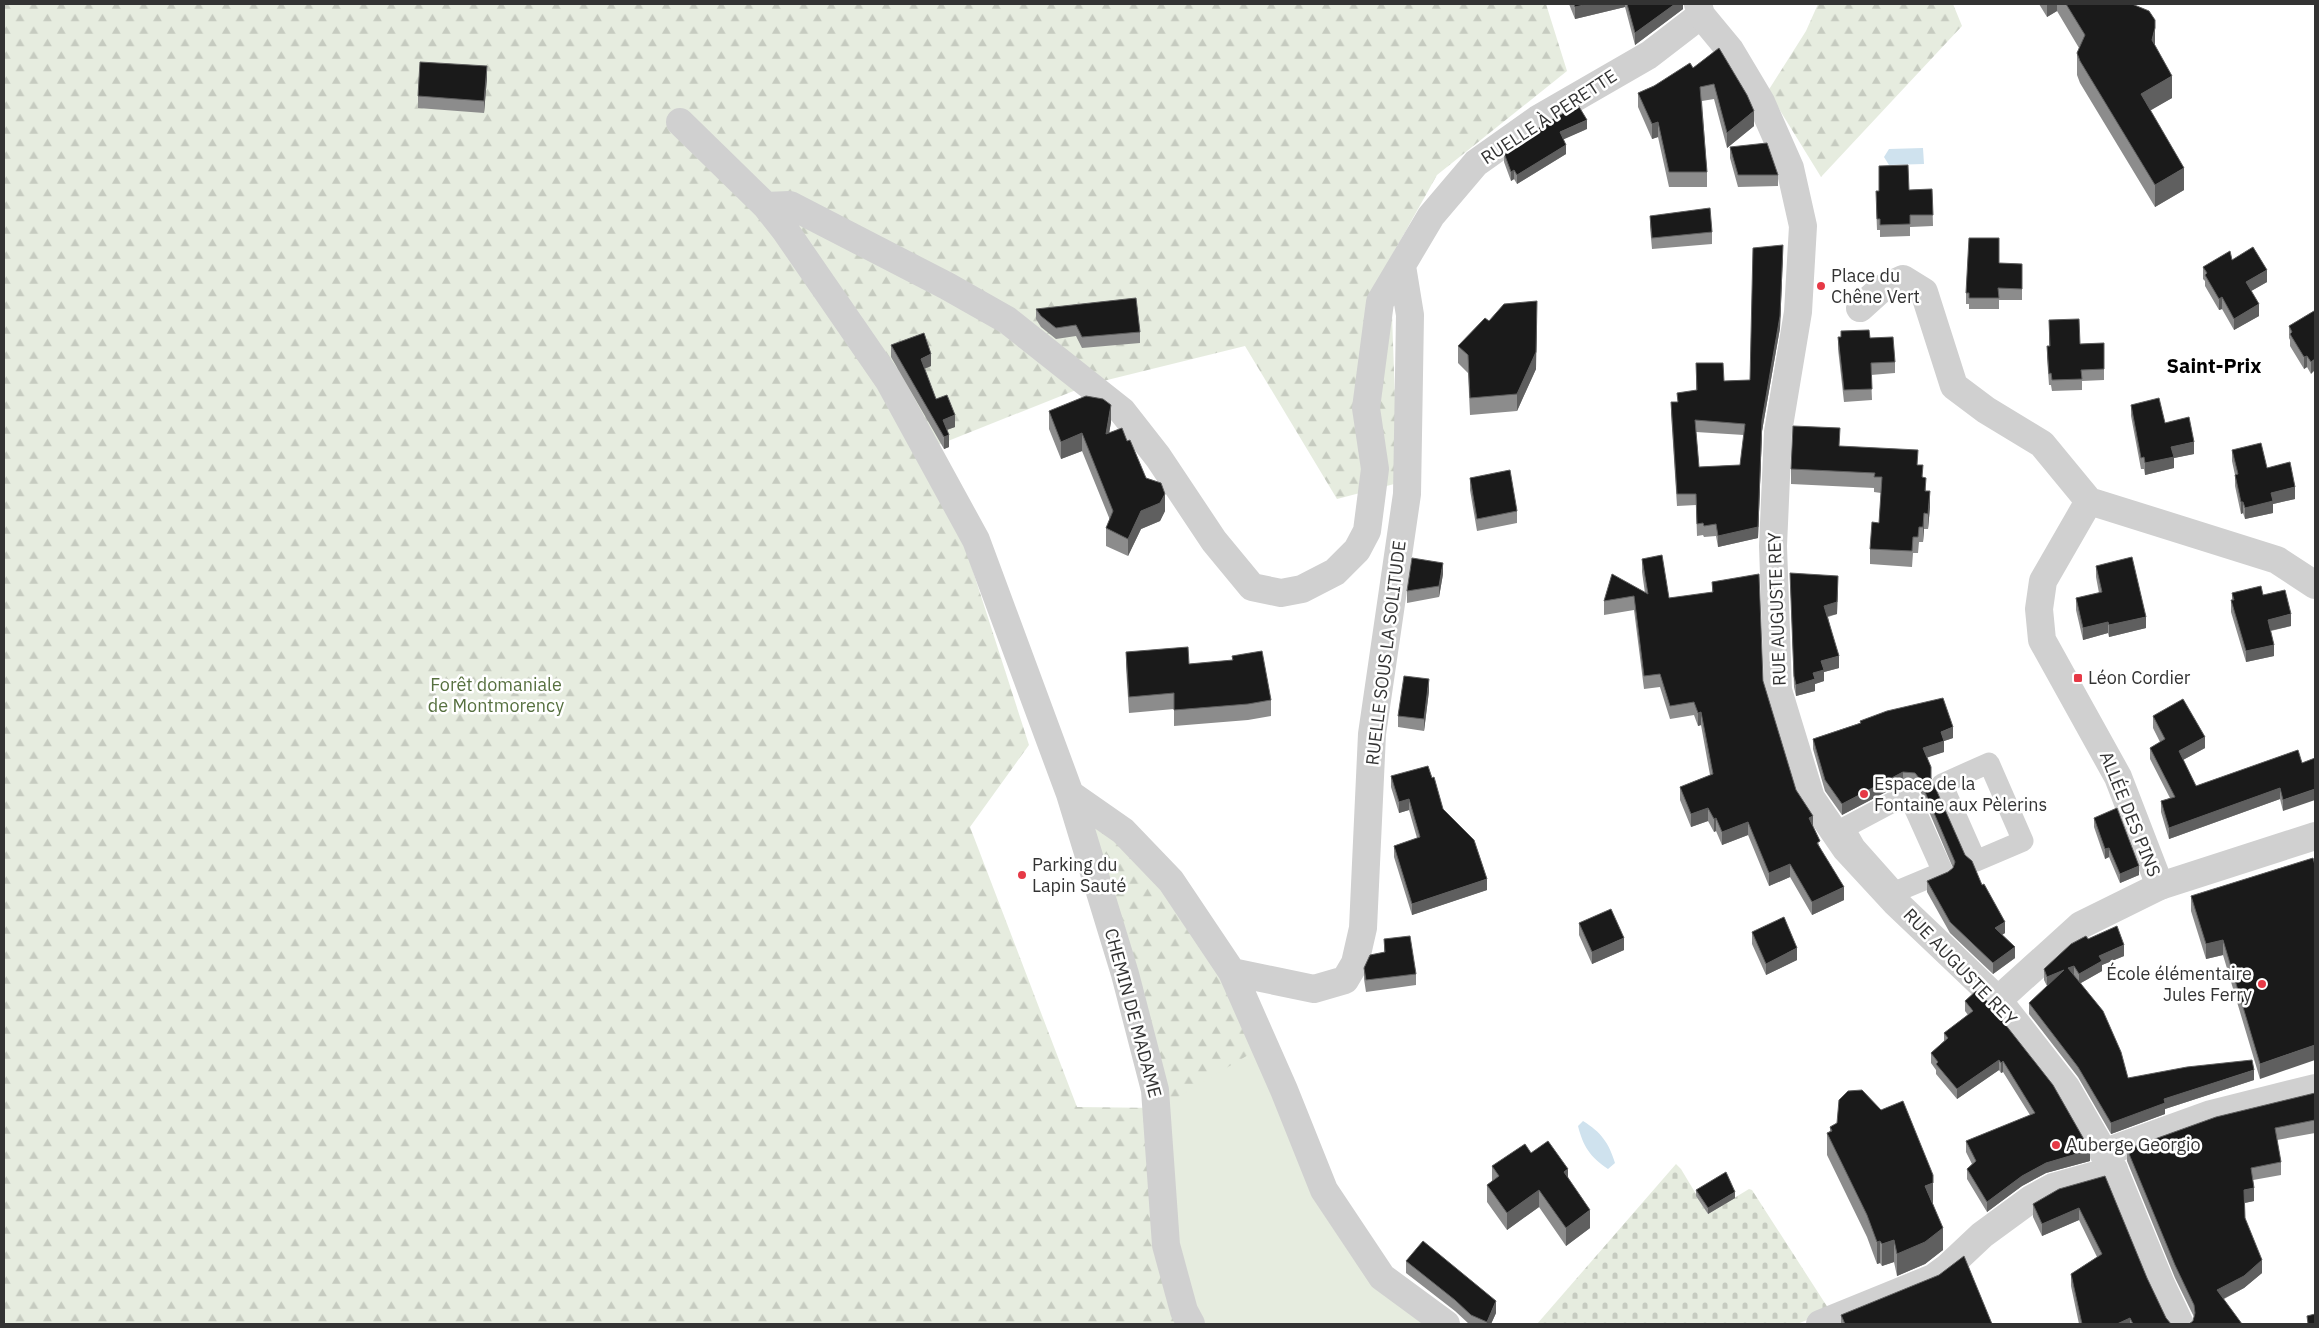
<svg xmlns="http://www.w3.org/2000/svg" width="2319" height="1328" viewBox="0 0 2319 1328" font-family="'IBM Plex Sans',sans-serif">
<style>
.forest{fill:url(#forest-firs)}
.cemetery{fill:url(#cemetery-stones)}
.pitch{fill:#e6ecdf}
.water{fill:#cfe2ee}
.lines{fill:none;stroke-linecap:round;stroke-linejoin:round}
.pedestrian{stroke:#d0d0d0;stroke-width:21}
.minor{stroke:#d0d0d0;stroke-width:28}
.tertiary{stroke:#d0d0d0;stroke-width:28}
.wall{fill:#8c8c8c;fill-rule:evenodd}
.shaded-wall{fill:#5f5f5f}
.building{fill:#1a1a1a;stroke:#5f5f5f;fill-rule:evenodd}
.poi-dot{fill:#e63946;stroke:#fff;stroke-width:2}
.labels{text-anchor:middle;stroke-width:5;stroke-linejoin:round;paint-order:stroke}
.street-label{font-size:18px;fill:#333;stroke:#fff}
.poi-label{font-size:18px;fill:#333;stroke:#fff;text-anchor:start}
.park-label{font-size:18px;fill:#56703f;stroke:#fff}
.quarter-label{font-size:20px;font-weight:bold;fill:#000;stroke:#fff}
</style>
<defs>
<pattern id="forest-firs" width="22" height="20" patternUnits="userSpaceOnUse" patternTransform="scale(1.25)"><rect width="22" height="20" fill="#e6ecdf"/><path d="M5 1l3.5 6h-7zM16 11l3.5 6h-7z" fill="#c6cbc0"/></pattern>
<pattern id="cemetery-stones" width="16" height="16" patternUnits="userSpaceOnUse" patternTransform="scale(1.25)"><rect width="16" height="16" fill="#e6ecdf"/><path d="M2 7V4a2 2 0 0 1 4 0v3zM10 15v-3a2 2 0 0 1 4 0v3z" fill="#c6cbc0"/></pattern>
</defs>
<rect width="100%" height="100%" fill="#fff"/>
<path class="forest" d="M4,4H1546L1567,71L1437,175L1390,259L1398,483L1337,499L1245,346L1091,384L933,447L1029,745L970,827L1077,1107L1159,1108L1070,794L1123,831L1265,1046L1382,1277L1446,1324H4Z
M1818,4H1953L1962,26L1821,177L1768,91L1806,31Z"/>
<path class="cemetery" d="M1676,1164L1681,1169L1708,1214L1749,1189L1752,1190L1830,1311L1797,1324H1537Z"/>
<path class="pitch" d="M1263,1046L1382,1277L1446,1324H1195L1188,1310L1160,1108Z"/>
<path class="water" d="M1923,148L1924,164L1889,165L1884,157L1889,149Z
M1583,1121C1601,1132 1609,1143 1615,1163L1608,1169C1590,1157 1583,1146 1578,1126Z"/>
<g class="lines">
<path class="pedestrian" d="M1989,763L2023,841L1976,861L1942,784Z
M1908,794L1943,872L1895,892L1855,847L1844,828Z"/>
<path class="minor" d="M680,122L766,206L785,230L889,381L976,540L1070,794L1125,974L1155,1090L1166,1245L1184,1311L1191,1324
M766,206L790,205L947,286L1007,320L1122,411L1158,457L1214,541L1252,587L1281,593L1302,589L1335,572L1357,550L1367,531L1375,469L1366,408L1380,302L1431,216L1476,163L1538,119L1649,55L1701,15
M1860,308L1881,289L1903,279L1924,292L1954,386L1986,410L2042,444L2089,501L2277,560L2315,585
M2089,501L2043,581L2039,609L2042,640L2118,777L2160,886
M1070,794L1123,831L1171,881L1232,972L1284,1090L1324,1190L1382,1277L1446,1324
M1232,972L1314,989L1345,980L1355,963L1363,928L1372,734L1407,494L1410,315L1402,266
M1820,1324L1933,1278L1948,1267L1982,1235L2031,1199L2053,1187L2114,1170"/>
<path class="tertiary" d="M1698,4L1701,15L1730,50L1761,102L1790,168L1803,226L1798,312L1778,432L1773,546L1778,690L1811,798L1846,849L1895,902L1998,1000L2066,1087L2114,1170L2161,1284L2180,1324
M1998,1000L2081,925L2160,886L2315,836
M2103,1153L2211,1114L2315,1088"/>
</g>
<path class="wall" d="M1569,4H1683V9L1635,45L1625,7L1575,19Z
M2039,4H2132L2155,47L2172,98L2150,110L2184,190L2155,207L2080,83L2077,75V53L2079,48L2057,11L2047,17Z
M1719,48L1754,126L1727,148L1714,99L1702,101L1707,172V187H1669L1658,137L1652,139L1638,107V93L1693,68Z
M487,78L484,113L418,108V96Z
M1587,129L1563,139L1566,154L1517,184L1514,179L1511,181L1504,162V153Z
M1730,147L1778,175V186L1738,187L1730,158Z
M1932,189L1933,226L1910,227V236L1880,237V230H1877L1876,203L1909,190Z
M1650,216L1712,232V244L1652,249L1650,227Z
M1783,256L1780,328L1762,431L1758,538L1718,547L1716,536L1704,537L1703,535L1697,536L1696,505L1677,506L1671,413V402H1677L1696,390V363L1724,381L1750,380ZM1696,432L1744,435L1740,465L1699,467Z
M2232,260L2267,282L2251,291L2259,316L2234,330L2222,309L2219,310L2205,286V281L2203,279V267Z
M1999,263L2022,264V300H1999V309H1969V304H1966V293Z
M1036,309L1140,332V343L1082,348L1076,336L1056,339L1041,327L1036,319Z
M2314,311L2311,374L2307,367L2304,369L2290,346V340L2289,338V326Z
M2049,320L2080,344L2104,343V380L2082,381V390L2052,391L2051,385H2049L2047,358V346H2049Z
M1838,337L1870,338L1895,362V373L1871,375L1872,400L1844,402L1838,349Z
M891,345L931,366L924,369L936,399L955,427L947,430L949,447L944,449L891,357Z
M1458,346L1536,369L1517,411L1470,415L1468,373L1458,363Z
M2131,405L2165,423L2194,454L2174,458V468L2145,475L2144,469H2141L2131,416Z
M1049,411L1111,422L1109,433L1127,441L1146,478L1165,511L1160,521L1141,529L1128,556L1106,546V528L1110,520L1082,451L1061,459L1049,429Z
M1840,446L1918,465L1923,478L1930,507L1928,529H1924L1923,542H1919L1918,553H1913L1912,567L1870,564V549L1879,523L1881,493L1874,492V488L1791,484V469Z
M2232,450L2267,468L2295,499L2273,504V513L2245,519L2243,513L2241,514L2235,486V475L2232,461Z
M1470,478L1517,511V523L1477,531L1470,490Z
M1642,559L1669,598L1712,593V582L1763,681L1796,790L1813,827L1820,848L1844,900L1812,915L1790,877L1769,886L1748,835L1722,845L1716,831L1714,832L1708,821L1691,827L1680,800V787L1710,775L1701,725L1698,726L1694,715L1670,719L1660,687L1644,689L1634,610L1604,615V601L1645,593L1642,572Z
M2096,566L2146,628L2109,637L2108,633L2083,640L2076,610V598L2099,593L2096,577Z
M1790,573L1838,587L1837,614L1828,617L1839,668L1824,672V681L1815,684V691L1796,696L1794,687Z
M1443,574L1439,597L1407,603V591Z
M2232,593L2263,595L2291,626L2271,631L2274,656L2246,662L2231,612V600H2232Z
M1126,652L1189,664L1232,661V656L1271,700V716L1248,720L1174,726V709L1129,713L1126,667Z
M1429,691L1424,731L1398,727V716Z
M2153,716L2205,748L2183,760L2196,786L2298,750L2283,811L2280,799L2169,839L2161,812V801L2170,798L2150,759V748L2160,742L2153,728Z
M1860,721L1953,738L1944,741V752L1927,757L1931,780L1965,855L1982,885L2005,933L2002,935L2015,958L1993,974L1950,933L1927,892V881L1948,872L1953,868L1919,788L1915,783H1903L1842,815L1825,791L1813,749V739L1860,723Z
M1391,776L1432,778L1443,809L1487,890L1412,915L1394,857V846L1417,838L1409,810L1399,813L1391,787Z
M2094,818L2139,875L2120,883L2109,857L2105,859L2094,827Z
M2313,858L2260,1079L2223,955L2206,959L2191,911V896Z
M1579,923L1624,950L1592,964L1579,935Z
M1752,932L1797,960L1766,975L1752,944Z
M1384,939L1416,974V985L1366,992L1364,979V968L1384,952Z
M2088,939L2124,956L2102,965V971L2081,983L2128,1078L2254,1080L2165,1109V1114L2111,1134L2078,1077L2029,1014V1003L2047,986L2044,980V969Z
M1965,1001L2090,1161L2046,1173L2022,1186L1987,1212L1967,1179V1169L1972,1164L1966,1152V1141L2030,1115L2003,1072L2001,1073L1999,1070L1957,1099L1936,1074V1070L1931,1063V1053L1944,1041V1033L1968,1015L1965,1011Z
M2315,1093V1133L2277,1140L2281,1162V1175L2253,1180L2254,1201L2245,1203V1218L2262,1273L2244,1288L2224,1299L2193,1321L2194,1317L2175,1278L2127,1161V1149Z
M1830,1127L1933,1204L1943,1250L1925,1264L1897,1276L1894,1262L1882,1266L1880,1263L1877,1264L1867,1237L1827,1155V1133L1830,1131Z
M1531,1153L1568,1177L1590,1228L1566,1246L1539,1207L1507,1230L1487,1202V1185L1492,1181V1166Z
M2105,1176L2147,1278L2166,1318L2171,1324H2079L2071,1286V1274L2097,1257L2079,1220L2042,1236L2033,1217V1204Z
M1696,1190L1735,1198L1708,1214L1696,1196Z
M1406,1261L1496,1313L1491,1324H1469L1455,1311L1406,1273Z
M1841,1315L1992,1324H1841Z"/>
<path class="shaded-wall" d="M1588,4H1625V7L1575,19V7Z
M1675,4H1683V9L1635,45V33Z
M2047,4H2057V11L2047,17Z
M2155,28V50L2152,40Z
M487,66V78L484,113V101Z
M2172,76V98L2141,116V94Z
M1754,111V126L1727,148V133Z
M1587,120V129L1560,141V132Z
M1658,122V137L1652,139V124Z
M1566,145V154L1517,184V175Z
M2184,168V190L2155,207V185Z
M1514,170V179L1511,181V172Z
M1783,245L1780,328L1762,431L1758,538L1718,547V536L1762,420Z
M2267,270V282L2246,294V282Z
M2222,297V309L2219,310V299Z
M2259,304V316L2234,330V319Z
M1537,319L1536,369L1517,411V394Z
M931,354V366L921,370V359Z
M2307,356V367L2304,369V357Z
M2315,359V370L2311,374V362Z
M1111,405V422L1106,452V434Z
M955,415V427L943,431V420Z
M1082,433V451L1061,459V442Z
M949,435V447L944,449V437Z
M2194,442V454L2174,458V468L2145,475V463L2171,447Z
M2295,487V499L2273,504V513L2245,519V508L2271,493Z
M1930,491V507L1928,529V514Z
M1165,494V511L1160,521L1141,529L1128,556V539L1141,511Z
M2241,502H2243V513L2241,514Z
M1924,513V529L1923,542V527Z
M1443,563V574L1439,597V586Z
M1838,576L1837,614L1824,617V606Z
M2291,614V626L2268,631V620Z
M2146,617V628L2109,637V625Z
M2108,622V633L2083,640V628Z
M2274,645V656L2246,662V651Z
M1839,656V668L1824,672V681L1815,684V691L1796,696V685L1813,673L1821,661Z
M1429,679V691L1424,731V719Z
M1701,712V725L1698,726V713Z
M1953,727V738L1944,741V752L1923,759V748L1941,732Z
M2205,737V748L2179,762V751Z
M1903,772V783L1842,815V804Z
M2280,788V799L2169,839V828Z
M2315,789V800L2283,811V800Z
M1409,799V810L1399,813V802Z
M1708,808V821L1691,827V814Z
M1813,816V829L1809,818Z
M1716,818V831L1714,832V819Z
M1748,822V835L1722,845V832Z
M2109,848V857L2105,859V849Z
M1790,864V877L1769,886V873Z
M2139,866V875L2120,883V874Z
M1487,879V890L1412,915V904Z
M1844,887V900L1812,915V902Z
M2005,922V933L1995,939V928Z
M1624,938V950L1592,964V952Z
M2223,940V955L2206,959V944Z
M2124,945V956L2102,965V971L2079,984V974L2099,956Z
M2015,947V958L1993,974V963Z
M1797,948V960L1766,975V964Z
M2074,966V976L2068,968Z
M2064,970L2047,987V977Z
M2315,1045V1060L2260,1079V1064Z
M1999,1060V1070L1957,1099V1089Z
M2003,1061V1072L2001,1073V1063Z
M2254,1070V1080L2165,1109V1114L2111,1134V1123L2164,1099Z
M2090,1150V1161L2046,1173L2022,1186L1987,1212V1202L2022,1176L2046,1163Z
M1568,1169V1186L1564,1172Z
M1933,1183V1206L1925,1186Z
M2254,1188V1201L2244,1203V1190Z
M1539,1190V1207L1507,1230V1213Z
M1735,1192V1198L1708,1214V1208Z
M2079,1208V1220L2042,1236V1224Z
M1590,1210V1228L1566,1246V1228Z
M1943,1228V1250L1925,1264L1897,1276V1254Z
M1894,1240V1262L1882,1266V1244Z
M1880,1241V1263L1877,1264V1242Z
M2262,1260V1273L2244,1288L2217,1302V1290Z
M1496,1301V1313L1491,1324H1487V1322Z
M2130,1318V1324H2117Z"/>
<path class="building" d="M1574,4H1588L1575,7Z
M1627,4H1675L1635,33Z
M2066,4H2132L2149,11L2155,20V28L2152,40L2172,76L2141,94L2184,168L2155,185L2080,61L2077,53L2085,35Z
M1719,48L1747,95L1754,111L1727,133L1714,84L1700,87L1707,172H1669L1658,122L1652,124L1638,93L1654,86L1690,63L1693,68Z
M420,62L487,66L484,101L418,96Z
M1578,105L1587,120L1560,132L1566,145L1517,175L1514,170L1511,172L1504,153L1546,123Z
M1767,143L1778,175H1738L1730,147Z
M1908,165L1909,190L1932,189L1933,215H1910V224L1880,225V219H1877L1876,191H1879V166Z
M1710,208L1712,232L1652,238L1650,216Z
M1969,238H1999V263L2022,264V289L1998,288L1999,298H1969V293H1966Z
M1783,245L1780,316L1762,420L1758,527L1718,536L1716,524L1704,526L1703,523L1697,524L1696,494H1677L1671,402H1678L1677,393L1697,390L1696,363H1723L1724,381L1750,380L1753,248ZM1695,420L1745,424L1740,465L1699,467Z
M2253,247L2267,270L2246,282L2259,304L2234,319L2222,297L2219,299L2205,275L2207,273L2203,267L2230,251L2232,260Z
M1136,298L1140,332L1082,337L1076,325L1056,328L1041,316L1036,309Z
M1537,301L1536,352L1517,394L1470,398L1468,355L1458,346L1485,318L1489,321L1504,304Z
M2314,311L2315,313V359L2311,362L2307,356L2304,357L2290,334L2292,332L2289,326Z
M2079,319L2080,344L2104,343V369L2081,370L2082,379L2052,380L2051,373L2049,374L2047,346H2050L2049,320Z
M1869,330L1870,338L1893,337L1895,362L1871,363L1872,389L1844,390L1838,337H1841V331Z
M924,333L931,354L921,359L936,399L947,395L955,415L943,420L949,435L944,437L891,345Z
M1086,396L1103,399L1111,405L1106,434L1122,428L1127,441L1130,440L1146,478L1161,483L1165,494L1160,503L1141,511L1128,539L1106,528L1113,511L1082,433L1061,442L1049,411Z
M2159,398L2165,423L2189,417L2194,442L2171,447L2174,457L2145,463L2144,457L2141,458L2131,405Z
M1793,426L1840,428L1839,446L1918,450L1917,465H1923L1922,477L1926,478L1925,491H1930L1928,514L1924,513L1923,527H1919L1918,537H1913L1912,551L1870,549L1872,522L1879,523L1882,477H1874L1875,473L1791,469Z
M2261,443L2267,468L2290,462L2295,487L2271,493L2273,501L2245,508L2243,502H2241L2235,475L2238,474L2232,450Z
M1510,470L1517,511L1477,519L1470,478Z
M1662,555L1669,598L1713,592L1712,582L1759,574L1763,681L1796,790L1813,816L1809,818L1820,841L1817,843L1844,887L1812,902L1790,864L1769,873L1748,822L1722,832L1716,818L1714,819L1708,808L1691,814L1680,787L1713,774L1701,712L1698,713L1694,702L1670,706L1660,674L1644,676L1634,596L1604,601L1612,574L1648,594L1642,559Z
M2132,557L2146,617L2109,625L2108,622L2083,628L2076,598L2102,592L2096,566Z
M1412,558L1443,563L1439,586L1407,591Z
M1790,573L1838,576L1837,602L1824,606L1839,656L1821,661L1824,670L1813,673L1815,679L1796,685L1794,676Z
M2261,586L2263,595L2285,590L2291,614L2268,620L2274,645L2246,651L2231,600H2234L2232,593Z
M1188,647L1189,664L1233,660L1232,656L1262,651L1271,700L1248,704L1174,710V693L1129,697L1126,652Z
M1404,676L1429,679L1424,719L1398,716Z
M1943,698L1953,727L1941,732L1944,741L1923,748L1931,767V778L1965,855L1972,861L1982,885L1984,884L2005,922L1995,928L2015,947L1993,963L1950,922L1927,881L1948,872L1953,868L1955,862L1919,778L1915,773L1903,772L1842,804L1825,780L1813,739L1861,723L1860,721L1887,711Z
M2183,699L2205,737L2179,751L2196,786L2298,750L2302,763L2315,758V789L2283,800L2280,788L2169,828L2161,801L2175,797L2150,748L2165,739L2153,716Z
M1428,766L1432,778L1434,777L1443,809L1474,840L1487,879L1412,904L1394,846L1420,837L1409,799L1399,802L1391,776Z
M2117,808L2139,866L2120,874L2109,848L2105,849L2094,818Z
M2313,858L2315,865V1045L2260,1064L2223,940L2206,944L2191,896Z
M1611,909L1624,938L1592,952L1579,923Z
M1784,917L1797,948L1766,964L1752,932Z
M2117,926L2124,945L2099,956L2102,961L2079,974L2074,966L2068,968L2103,1011L2121,1052L2128,1078L2187,1067L2252,1060L2254,1070L2164,1099L2165,1103L2111,1123L2078,1067L2029,1003L2064,970L2047,977L2044,969L2071,944L2086,936L2088,939Z
M1410,936L1416,974L1366,980L1364,968L1370,955L1385,952L1384,939Z
M1976,991L1986,1000L2053,1085L2090,1150L2046,1163L2022,1176L1987,1202L1967,1169L1976,1161L1966,1141L2035,1113L2003,1061L2001,1063L1999,1060L1957,1089L1936,1064L1938,1062L1931,1053L1948,1038L1944,1033L1973,1011L1965,1001Z
M1862,1090L1881,1110L1903,1101L1933,1175V1183L1925,1186L1943,1228L1925,1242L1897,1254L1894,1240L1882,1244L1880,1241L1877,1242L1867,1215L1827,1133L1832,1131L1830,1127L1837,1123L1839,1100L1848,1091Z
M2315,1093V1120L2275,1128L2281,1162L2251,1168L2254,1188L2244,1190L2245,1218L2262,1260L2244,1276L2217,1290L2242,1324H2189L2193,1321L2195,1313L2194,1305L2175,1265L2127,1149L2216,1117Z
M1548,1141L1568,1169L1564,1172L1590,1210L1566,1228L1539,1190L1507,1213L1487,1185L1499,1176L1492,1166L1525,1144L1531,1153Z
M1726,1172L1735,1192L1708,1208L1696,1190Z
M2105,1176L2147,1278L2166,1318L2171,1324H2133L2130,1318L2117,1324H2082L2071,1274L2102,1254L2079,1208L2042,1224L2033,1204L2059,1189Z
M1423,1241L1496,1301L1487,1322L1471,1315L1455,1300L1406,1261Z
M1964,1256L1992,1324H1845L1841,1315L1939,1275Z
M2315,1314V1324H2308L2307,1316Z"/>
<g class="poi-dot">
<circle cx="1821" cy="286" r="5"/>
<rect x="2073" y="673" width="10" height="10" rx="2.5"/>
<circle cx="1864" cy="794" r="5"/>
<circle cx="1022" cy="875" r="5"/>
<circle cx="2262" cy="984" r="5"/>
<circle cx="2056" cy="1145" r="5"/>
</g>
<g class="labels">
<g class="street-label">
<text transform="translate(1549 117) rotate(-33)" y="6">RUELLE À PERETTE</text>
<text transform="translate(1777 609) rotate(-92)" y="6">RUE AUGUSTE REY</text>
<text transform="translate(1386 653) rotate(-83)" y="6">RUELLE SOUS LA SOLITUDE</text>
<text transform="translate(2130 814) rotate(68)" y="6">ALLÉE DES PINS</text>
<text transform="translate(1960 967) rotate(46)" y="6">RUE AUGUSTE REY</text>
<text transform="translate(1133 1013) rotate(75)" y="6">CHEMIN DE MADAME</text>
</g>
<g class="poi-label">
<text x="1831" y="282">Place du<tspan x="1831" dy="21">Chêne Vert</tspan></text>
<text x="2088" y="684">Léon Cordier</text>
<text x="1874" y="790">Espace de la<tspan x="1874" dy="21">Fontaine aux Pèlerins</tspan></text>
<text x="1032" y="871">Parking du<tspan x="1032" dy="21">Lapin Sauté</tspan></text>
<text x="2252" y="980" text-anchor="end">École élémentaire<tspan x="2252" dy="21">Jules Ferry</tspan></text>
<text x="2066" y="1151">Auberge Georgio</text>
</g>
<g class="park-label">
<text x="496" y="691">Forêt domaniale<tspan x="496" dy="21">de Montmorency</tspan></text>
</g>
<g class="quarter-label">
<text x="2214" y="373">Saint-Prix</text>
</g>
</g>
<rect width="2319" height="1328" fill="none" stroke="#333333" stroke-width="10"/>
</svg>
